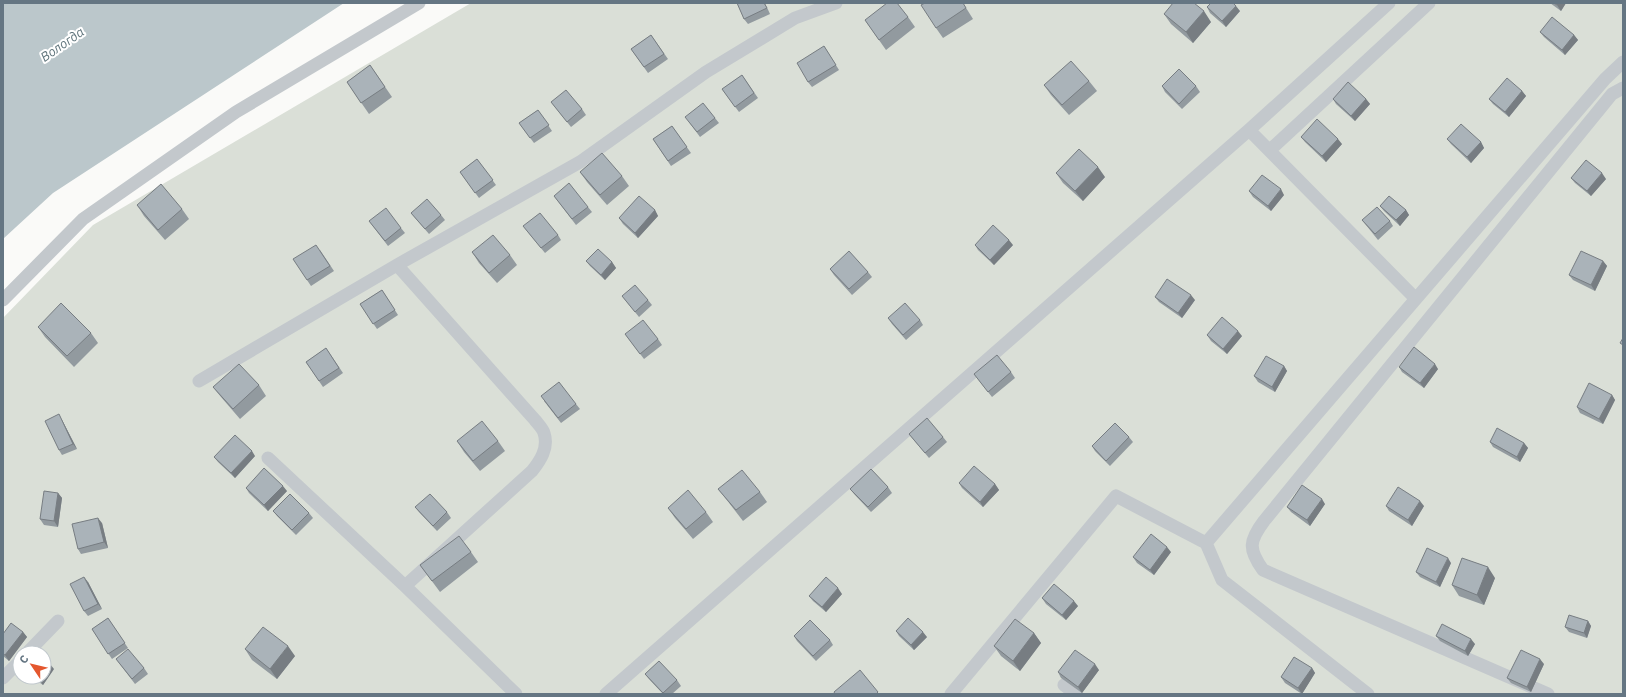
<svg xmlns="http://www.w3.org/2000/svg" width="1626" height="697" viewBox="0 0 1626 697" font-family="'IBM Plex Sans',sans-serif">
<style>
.green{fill:#dadfd7;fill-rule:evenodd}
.water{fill:#bbc7cb}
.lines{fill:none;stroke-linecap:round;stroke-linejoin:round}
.lane{stroke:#c3c8cc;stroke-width:13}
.wall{fill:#929a9f}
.shaded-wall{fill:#777d82}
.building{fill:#aab3b9;stroke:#777d82}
.labels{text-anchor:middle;stroke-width:4;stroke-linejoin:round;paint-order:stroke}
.water-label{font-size:13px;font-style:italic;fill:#60757c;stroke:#fff}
</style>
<rect width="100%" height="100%" fill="#fafaf8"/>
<path class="green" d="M471,3H1623V694H3V318L93,225ZM20,653H44V677H20Z"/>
<path class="water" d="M3,3H344L53,193L3,239Z"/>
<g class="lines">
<path class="lane" d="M1249,130L1416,299
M1270,150L1429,3
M397,265L535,420C538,424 543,429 544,433C549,448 540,461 532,471L405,586
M3,300L83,219L236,112L419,3
M199,381L397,265L580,162L706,72L795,18L836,3
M268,458L405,586L516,694
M1206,543L1222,580L1368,694
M27,653L58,621
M3,678L20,661
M1064,685L1076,694
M606,694L1249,130L1389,3
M951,694L1116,496L1206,543L1605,79L1623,62
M1548,694L1263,570C1248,549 1249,541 1264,521L1612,94L1623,88"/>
</g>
<path class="wall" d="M737,3H765L770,14L748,24L744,19Z
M925,3H963L973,19L943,38L936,28Z
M1550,3H1566L1561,11Z
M1207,7L1240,11L1226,27L1210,13Z
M1164,14L1211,22L1193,43L1171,24Z
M908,17L915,27L886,50L865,20Z
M1540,32L1574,35L1578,40L1565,55L1544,37Z
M651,35L668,59L648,73L631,49Z
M824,46L839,70L812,87L808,82Z
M370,65L392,97L369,114L347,82Z
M742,75L758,98L739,112L722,89Z
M1089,81L1097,91L1069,115L1051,95L1044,85Z
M1162,86H1196L1200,92L1182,109L1165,92Z
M1522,91L1526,96L1509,117L1493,104L1489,99Z
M1333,99H1366L1370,104L1355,121L1336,104Z
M551,102L582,109L586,115L571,127Z
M538,110L552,131L534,143L519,123Z
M715,118L719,123L700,137L689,122Z
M672,126L691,153L671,166L653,139Z
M1301,137L1342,144L1326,162L1305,142Z
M1447,139L1481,142L1484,148L1471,163L1451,144Z
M477,159L496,185L479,198L460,172Z
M580,172L622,176L629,186L607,205L587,182Z
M1056,173L1105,177L1083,201L1063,183Z
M1571,178L1606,179L1591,196L1575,183Z
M1249,191L1284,195L1271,211L1253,197Z
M554,196L588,207L592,212L576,225Z
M137,205L182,209L189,219L165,240L144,216Z
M1380,206L1406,210L1409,215L1400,226L1384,211Z
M655,210L658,216L638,238L623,224L619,218Z
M411,213L441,215L445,220L429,234Z
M1362,220L1390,221L1393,226L1378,240Z
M369,221L401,228L405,233L388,246Z
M523,226L558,235L561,240L545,253Z
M975,245H1013L994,265L978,250Z
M320,250L334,271L311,286L307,280Z
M472,252L510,255L517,265L497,283L479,263Z
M586,261L612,262L616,268L605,280L590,266Z
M1603,261L1607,266L1595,291L1573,280L1569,275Z
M830,269L868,272L872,277L852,295L834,275Z
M382,290L398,315L377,329L360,304Z
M622,296L648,300L652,305L639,317Z
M1155,297L1195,300L1182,318L1159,302Z
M888,318L920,320L923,325L906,340L892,324Z
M38,327L91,333L98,343L74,367L45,337Z
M625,334L658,339L662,345L644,359Z
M1207,335L1242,336L1227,354L1211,341Z
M326,348L343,373L323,387L306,362Z
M1284,366L1287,371L1275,392L1258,382L1254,376Z
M1399,367L1438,369L1424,388L1402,372Z
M1011,372L1015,378L992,397L974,374Z
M259,385L266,396L240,419L221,397L213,387Z
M1612,395L1615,400L1603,424L1580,413L1577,407Z
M544,401L576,404L580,409L561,423Z
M62,420L77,449L62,455L59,450Z
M909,434L943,437L947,442L929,458L913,439Z
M1129,437L1133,442L1110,466L1095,451L1092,446Z
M457,441H498L505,451L480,471L464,452Z
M1490,442L1524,443L1528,448L1520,462L1493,447Z
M255,456L235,478L218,462L214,457Z
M959,483L995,484L999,490L983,507L962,488Z
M888,487L892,493L871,512L854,494L850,489Z
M246,488L287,491L268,511L249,493Z
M718,489L760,492L767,502L743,521L726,499Z
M58,493L62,498L58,527L44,525L40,519Z
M1325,504L1310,526L1291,512L1287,507Z
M1386,506H1424L1412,526L1389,511Z
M415,507L447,512L451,518L437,531L419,512Z
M668,508L706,512L713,522L693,539L675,518Z
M273,511L309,513L313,518L296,535L277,516Z
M102,523L108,548L81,554L78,549Z
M471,552L478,562L440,592L420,565Z
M1171,552L1154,575L1137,563L1133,557Z
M1451,563L1440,587L1420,577L1416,572Z
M1495,578L1484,605L1459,596L1452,585Z
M88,582L102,609L88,616L84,611Z
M842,594L826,612L813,601L809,596Z
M1042,598L1078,606L1066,620L1046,604Z
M108,618L128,648L112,659L92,629Z
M1588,621L1591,626L1587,638L1569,632L1565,627Z
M896,631L927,637L914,650L899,636Z
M23,632L27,637L9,661L3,656V634Z
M1034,633L1041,643L1020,671L1001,656L994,646Z
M794,636L830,640L833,645L816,661L797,641Z
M1436,636L1475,644L1468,656L1440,641Z
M245,649L295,656L277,679L252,660Z
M116,659L144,668L148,674L135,684Z
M1544,664L1531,692L1511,683L1507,678Z
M1312,668L1315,673L1302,694L1285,683L1281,677Z
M54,669L43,685L32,677H44Z
M1099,670L1082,693L1061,678L1058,672Z
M645,674L677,680L681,686L672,694H663L649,679Z"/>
<path class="shaded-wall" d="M1559,3H1566L1561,11L1557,5Z
M1236,6L1240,11L1226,27L1222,21Z
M1204,11L1211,22L1193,43L1186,32Z
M1574,35L1578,40L1565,55L1562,50Z
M1522,91L1526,96L1509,117L1505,112Z
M1366,99L1370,104L1355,121L1351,116Z
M1338,139L1342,144L1326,162L1322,156Z
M1481,142L1484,148L1471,163L1467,157Z
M1098,167L1105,177L1083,201L1075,191Z
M1602,173L1606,179L1591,196L1587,191Z
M1281,189L1284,195L1271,211L1268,206Z
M655,210L658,216L638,238L635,233Z
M1406,210L1409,215L1400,226L1396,220Z
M1009,240L1013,245L994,265L990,260Z
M1603,261L1607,266L1595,291L1591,285Z
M612,262L616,268L605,280L601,275Z
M1191,295L1195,300L1182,318L1178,313Z
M1238,331L1242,336L1227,354L1223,349Z
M1435,364L1438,369L1424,388L1420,383Z
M1284,366L1287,371L1275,392L1272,387Z
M1612,395L1615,400L1603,424L1599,419Z
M59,414L62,420L77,449L73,444Z
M1524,443L1528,448L1520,462L1517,457Z
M252,451L255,456L235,478L231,473Z
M995,484L999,490L983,507L980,502Z
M283,486L287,491L268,511L264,505Z
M58,493L62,498L58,527L54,521Z
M1322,499L1325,504L1310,526L1307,520Z
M1420,501L1424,506L1412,526L1408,520Z
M98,518L102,523L108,548L104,542Z
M1167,547L1171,552L1154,575L1150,570Z
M1448,558L1451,563L1440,587L1436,582Z
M1488,567L1495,578L1484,605L1477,595Z
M84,577L88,582L102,609L98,604Z
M838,588L842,594L826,612L822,607Z
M1074,601L1078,606L1066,620L1062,615Z
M1588,621L1591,626L1587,638L1584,633Z
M23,632L27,637L9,661L5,655Z
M923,632L927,637L914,650L911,645Z
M1034,633L1041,643L1020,671L1013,661Z
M1471,639L1475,644L1468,656L1465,651Z
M288,646L295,656L277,679L270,669Z
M1540,659L1544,664L1531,692L1527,687Z
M50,664L54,669L43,685L39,679L41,677H44V672Z
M1095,664L1099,670L1082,693L1078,687Z
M1312,668L1315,673L1302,694L1298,688Z"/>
<path class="building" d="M737,3H764L767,8L744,19Z
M887,3H897L908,17L879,40L865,20Z
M925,3H963L966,8L936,28L921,5Z
M1173,3H1194L1204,11L1186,32L1164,14Z
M1211,3H1233L1236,6L1222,21L1207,7Z
M1554,3H1559L1557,5Z
M1552,17L1574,35L1562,50L1540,32Z
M651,35L664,54L644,67L631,49Z
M824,46L836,65L808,82L797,63Z
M1071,61L1089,81L1062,105L1044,85Z
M370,65L385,87L361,103L347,82Z
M1179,69L1196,86L1179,104L1162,86Z
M742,75L754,93L735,107L722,89Z
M1507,78L1522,91L1505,112L1489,99Z
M1348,82L1366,99L1351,116L1333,99Z
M566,90L582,109L567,122L551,102Z
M703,103L715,118L697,132L685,117Z
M538,110L549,125L530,138L519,123Z
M1317,119L1338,139L1322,156L1301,137Z
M1461,124L1481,142L1467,157L1447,139Z
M672,126L687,147L668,161L653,139Z
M1079,149L1098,167L1075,191L1056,173Z
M602,153L622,176L600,195L580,172Z
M477,159L493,180L475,193L460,172Z
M1586,160L1602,173L1587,191L1571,178Z
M1262,175L1281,189L1268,206L1249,191Z
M569,183L588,207L572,219L554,196Z
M161,184L182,209L158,230L137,205Z
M639,196L655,210L635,233L619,218Z
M1389,196L1406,210L1396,220L1380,206Z
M427,199L441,215L425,229L411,213Z
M1377,207L1390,221L1375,234L1362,220Z
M386,208L401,228L385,241L369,221Z
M540,213L558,235L541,248L523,226Z
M993,225L1009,240L990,260L975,245Z
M493,235L510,255L489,273L472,252Z
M316,245L330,266L307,280L293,259Z
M598,249L612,262L601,275L586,261Z
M849,251L868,272L849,289L830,269Z
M1581,251L1603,261L1591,285L1569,275Z
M1167,279L1191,295L1178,313L1155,297Z
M635,285L648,300L635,312L622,296Z
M382,290L395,310L373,324L360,304Z
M61,303L91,333L67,356L38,327Z
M905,303L920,320L903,335L888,318Z
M1222,317L1238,331L1223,349L1207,335Z
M643,320L658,339L640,354L625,334Z
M1623,338V345L1620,343Z
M1414,347L1435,364L1420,383L1399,367Z
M326,348L339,368L319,381L306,362Z
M997,355L1011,372L988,392L974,374Z
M1266,356L1284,366L1272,387L1254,376Z
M239,364L259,385L233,409L213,387Z
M559,382L576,404L558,418L541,396Z
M1589,383L1612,395L1599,419L1577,407Z
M59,414L73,444L59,450L45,421Z
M927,418L943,437L925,453L909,434Z
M482,421L498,441L473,461L457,441Z
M1115,423L1129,437L1106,461L1092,446Z
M1497,428L1524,443L1517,457L1490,442Z
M235,435L252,451L231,473L214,457Z
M974,466L995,484L980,502L959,483Z
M264,468L283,486L264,505L246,488Z
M871,469L888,487L868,507L850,489Z
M742,470L760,492L736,510L718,489Z
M1302,485L1322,499L1307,520L1287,507Z
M1398,487L1420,501L1408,520L1386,506Z
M688,490L706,512L686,529L668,508Z
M44,491L58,493L54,521L40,519Z
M290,494L309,513L292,530L273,511Z
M430,494L447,512L433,526L415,507Z
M98,518L104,542L78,549L72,524Z
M1151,534L1167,547L1150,570L1133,557Z
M459,536L471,552L432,581L420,565Z
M1427,548L1448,558L1436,582L1416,572Z
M1462,558L1488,567L1477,595L1452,585Z
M84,577L98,604L84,611L70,584Z
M826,577L838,588L822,607L809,596Z
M1054,584L1074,601L1062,615L1042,598Z
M1569,615L1588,621L1584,633L1565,627Z
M108,618L125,643L108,654L92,629Z
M908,618L923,632L911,645L896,631Z
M1015,619L1034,633L1013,661L994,646Z
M810,620L830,640L813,656L794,636Z
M11,623L23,632L5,655L3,654V634Z
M1442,624L1471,639L1465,651L1436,636Z
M263,627L288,646L270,669L245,649Z
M128,649L144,668L132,679L116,659Z
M1075,650L1095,664L1078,687L1058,672Z
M1521,650L1540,659L1527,687L1507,678Z
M1294,657L1312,668L1298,688L1281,677Z
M44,659L50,664L44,672Z
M659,661L677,680L663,693L645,674Z
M860,670L878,692L876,694H835L834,692Z
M36,677H41L39,679Z"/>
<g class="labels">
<g class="water-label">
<text transform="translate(62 44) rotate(-35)" y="5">Вологда</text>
</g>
</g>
<rect width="1626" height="697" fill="none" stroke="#657683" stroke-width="8"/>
<g transform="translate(32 665) rotate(305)"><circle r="19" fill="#ffffff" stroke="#c1c8cd"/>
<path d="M0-3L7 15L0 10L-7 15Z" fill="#e4572e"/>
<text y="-6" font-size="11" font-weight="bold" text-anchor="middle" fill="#657683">С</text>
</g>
</svg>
